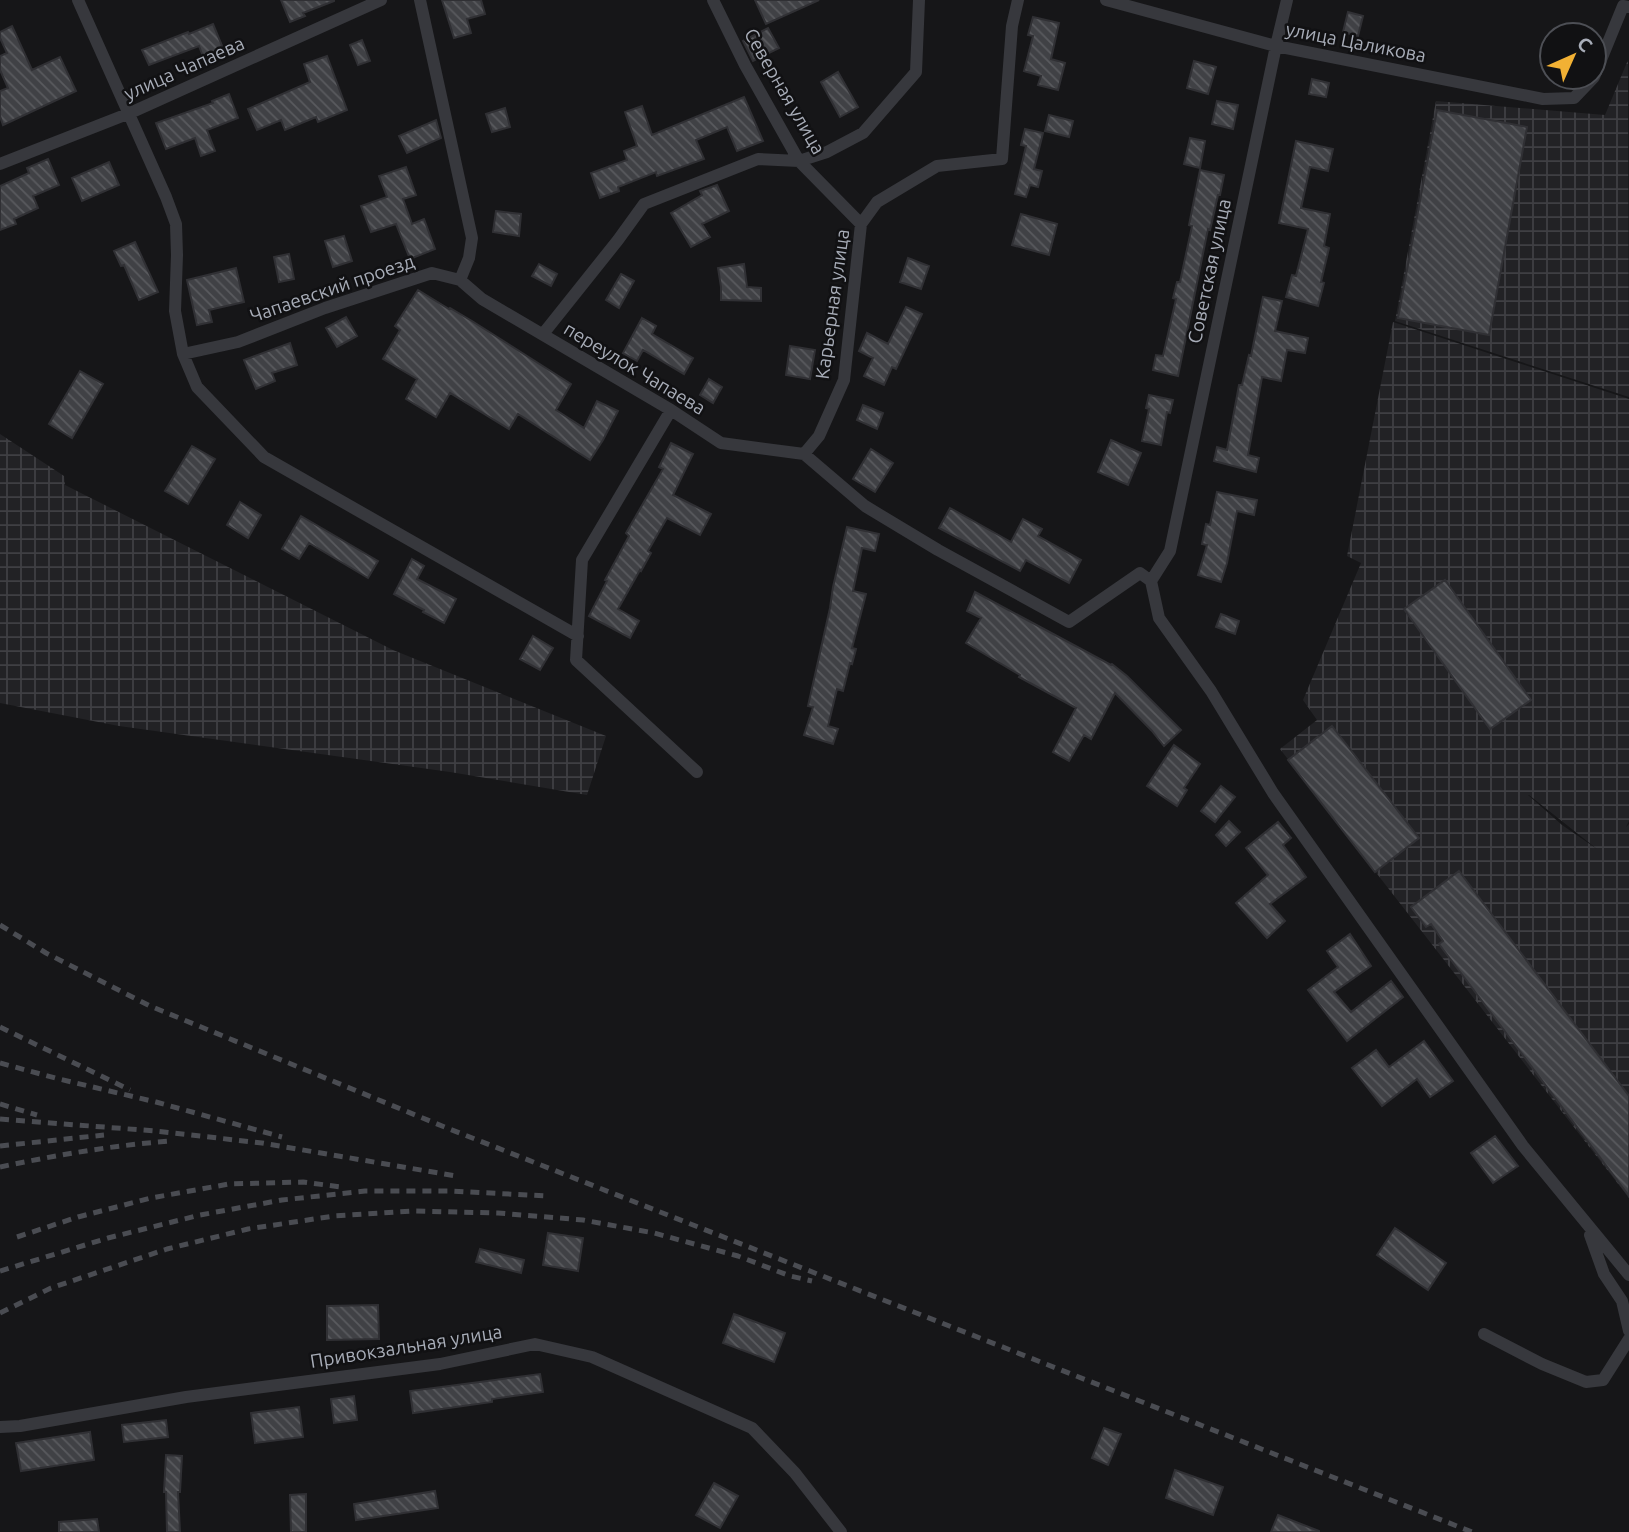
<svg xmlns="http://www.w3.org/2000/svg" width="1629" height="1532" viewBox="0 0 1629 1532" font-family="Ubuntu,sans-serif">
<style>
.industrial{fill:url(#industrial-grid);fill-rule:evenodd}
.building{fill:url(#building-back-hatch);stroke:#303034;stroke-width:2}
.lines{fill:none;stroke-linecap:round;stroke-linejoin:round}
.minor{stroke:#37383d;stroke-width:12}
.rail{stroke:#4a4c52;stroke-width:5;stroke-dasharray:9 7;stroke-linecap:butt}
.labels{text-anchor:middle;stroke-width:5;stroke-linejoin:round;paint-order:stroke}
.street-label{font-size:19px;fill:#a8adb8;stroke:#111113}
</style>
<defs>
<pattern id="industrial-grid" width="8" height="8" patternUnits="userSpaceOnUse" patternTransform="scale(1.75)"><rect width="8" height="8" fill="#222225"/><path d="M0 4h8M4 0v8" fill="none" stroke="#3f3f43"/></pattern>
<pattern id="building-back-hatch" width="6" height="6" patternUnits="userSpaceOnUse" patternTransform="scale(1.75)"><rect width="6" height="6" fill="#404145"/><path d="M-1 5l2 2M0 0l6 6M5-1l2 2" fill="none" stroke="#595a5e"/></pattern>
</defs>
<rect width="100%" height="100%" fill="#161618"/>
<path class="industrial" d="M1628,60L1629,397L1395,321L1436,101L1605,115Z
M1393,322L1629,399V821L1626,827L1629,824V1198L1280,749L1317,720L1303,700L1361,563L1347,556ZM1528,795H1529L1597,849L1562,825Z
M0,434L64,476L65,485L393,650L606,736L587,795L450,772L119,726L0,703Z"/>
<path class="building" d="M281,0H334V1L303,13L305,16L290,22Z
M442,0H481L485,14L467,19L471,33L454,38Z
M755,0H819L766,24Z
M1348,12L1363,16L1358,36L1343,32Z
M1033,17L1059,23L1051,59L1065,63L1058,90L1038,85L1041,76L1024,71L1033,36L1028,35Z
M213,24L225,53L205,62L199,46L149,65L142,50L188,32L189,34Z
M12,26L32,70L60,57L76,91L3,125L0,116V91L8,88L0,70V56L7,53L0,38V32Z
M768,28L779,48L753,61L743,41Z
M362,40L370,61L358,65L350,45Z
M327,56L347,110L318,122L316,117L285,130L281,120L257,130L248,109L310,82L304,64Z
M1194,61L1216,67L1208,94L1187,88Z
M838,72L858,107L840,117L821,82Z
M1312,79L1329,83L1326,97L1309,94Z
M229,94L238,118L207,130L215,151L201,156L195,138L166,149L156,123L213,103L212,101Z
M744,97L763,141L737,151L727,127L696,140L704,159L657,176L656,172L618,187L619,191L600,198L591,173L627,160L624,151L637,146L625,112L642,106L652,135Z
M1217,101L1238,105L1233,129L1212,124Z
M505,108L510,127L492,132L486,114Z
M1437,110L1527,127L1489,335L1398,318Z
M1049,115L1073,121L1069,137L1045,131Z
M436,120L441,138L407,153L399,136Z
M1025,129L1043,133L1034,169L1042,171L1038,187L1030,185L1026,197L1015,194L1026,146L1021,145Z
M1190,138L1205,141L1200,168L1184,164Z
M1296,141L1333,149L1328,171L1310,167L1301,208L1330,214L1324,246L1329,248L1321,282L1324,283L1318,306L1286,297L1292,275L1296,276L1308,229L1279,223Z
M48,159L59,185L33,196L38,208L14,219L16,224L0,230V186L29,173L27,168Z
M109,162L119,185L82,201L72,178Z
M406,167L416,195L403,199L412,224L424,219L435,249L410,259L396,224L371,232L361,206L387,197L379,176Z
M1200,170L1224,175L1220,195H1218L1210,230L1208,229L1178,376L1153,370L1156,355L1163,356L1176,299L1173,298L1177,282H1180L1192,226L1189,225Z
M717,185L729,211L702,224L710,237L691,247L671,213L702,195L700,191Z
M496,211L521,214L519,236L493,232Z
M1021,214L1057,224L1049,255L1012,245Z
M344,236L352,261L333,267L325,241Z
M135,242L158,292L139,300L124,265L121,266L114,251Z
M289,254L294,279L279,282L274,257Z
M908,258L929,266L921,289L900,282Z
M539,264L557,274L551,286L532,276Z
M744,264L747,287L761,288V301L721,300V287L718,268Z
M236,268L244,302L209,310L212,322L197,325L187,280Z
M621,274L634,281L619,308L606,300Z
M418,290L449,309L450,308L472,321L571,384L556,410L584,428L597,401L618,411L603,440L590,460L518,414L509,429L450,393L436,417L406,399L417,379L383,359L400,330L395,326Z
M1263,297L1282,301L1275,331L1308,338L1305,353L1287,350L1281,381L1262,377L1248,455L1259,458L1256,472L1214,461L1217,447L1227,450L1239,385H1242L1249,355L1251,356Z
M906,307L922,314L896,369L892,367L884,385L864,376L873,358L859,351L867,333L888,344Z
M346,317L357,336L337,347L326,328Z
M642,318L656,326L652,334L693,358L684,374L643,350L637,361L623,353Z
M290,343L297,365L272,373L275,381L256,389L244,360Z
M790,346L815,350L810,379L786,375Z
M80,371L103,384L72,438L49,424Z
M709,379L722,387L713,403L700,395Z
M1149,395L1173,400L1170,413L1167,412L1161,445L1142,441L1149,409L1146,408Z
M863,405L883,413L877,429L857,420Z
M1111,440L1141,453L1128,485L1098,472Z
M671,443L693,454L673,495L711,514L700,535L667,518L648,551L651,553L641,571L640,570L618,609L639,621L630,638L589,616L607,581L605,580L629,536L626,533L663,469L659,467Z
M192,446L215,459L188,504L165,491Z
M871,449L893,463L875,492L853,479Z
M1217,492L1257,500L1254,515L1237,511L1227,563L1221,582L1198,575L1207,545L1202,544L1206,524L1210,525Z
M240,502L261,515L248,538L227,525Z
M950,508L1011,542L1023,519L1042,529L1038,536L1081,560L1069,583L1026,560L1020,571L939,528Z
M301,516L378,561L368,578L309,543L299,559L282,549Z
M847,527L879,534L875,551L862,548L853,591L866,594L852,648L856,649L852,664L850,663L843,691L837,689L828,726L838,729L833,744L804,735L813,707L808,706L830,608L833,587Z
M412,559L424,566L417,579L456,599L444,623L423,612L424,610L394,594Z
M1445,580L1531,700L1490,729L1404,609Z
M975,592L1111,665L1112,664L1127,676L1181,730L1164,746L1152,731L1115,693L1091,739L1084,735L1069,761L1053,752L1076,708L1019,677L1020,675L966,643L981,618L967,611Z
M1221,614L1239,621L1235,634L1216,627Z
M533,636L553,648L540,670L520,659Z
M1332,726L1419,838L1375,872L1288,760Z
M1174,745L1200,764L1184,788L1187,790L1177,806L1147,786Z
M1221,786L1235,797L1215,822L1201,811Z
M1229,821L1240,832L1226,846L1216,835Z
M1278,822L1291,838L1283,845L1306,877L1270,904L1285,921L1267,938L1236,903L1268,875L1246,848Z
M1459,871L1629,1096V1196L1439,944L1443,941L1431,924L1426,927L1411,907Z
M1350,934L1371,966L1334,992L1351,1012L1391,981L1403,997L1347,1041L1308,990L1338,967L1327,951Z
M1424,1041L1453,1081L1430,1097L1417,1079L1382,1106L1352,1068L1376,1050L1389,1067Z
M1495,1136L1518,1166L1493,1183L1471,1153Z
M1395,1228L1446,1263L1428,1290L1377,1255Z
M548,1233L583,1238L578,1271L543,1265Z
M480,1249L524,1260L521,1273L476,1262Z
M378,1305L379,1339L327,1340V1306Z
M734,1314L785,1333L774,1362L723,1343Z
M540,1374L543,1392L492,1399V1402L413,1413L410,1391Z
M354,1396L357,1420L334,1423L331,1399Z
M299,1407L303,1437L255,1443L251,1413Z
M166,1420L168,1437L124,1442L122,1425Z
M1104,1428L1121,1434L1108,1465L1092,1458Z
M90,1432L94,1460L21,1471L16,1443Z
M166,1455L182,1456L180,1492H178L180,1532H167L166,1492H164Z
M1175,1470L1223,1487L1213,1515L1166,1498Z
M714,1483L738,1496L720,1528L696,1515Z
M435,1491L438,1508L356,1520L354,1504Z
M306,1494V1532H291L290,1495Z
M1278,1515L1319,1531V1532H1271Z
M97,1519L99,1532H59V1522Z"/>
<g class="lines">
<path class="minor" d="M78,0L166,197L176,224L177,255L175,311L183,354L197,387L264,457L578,636
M713,0L745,65L799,161L861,224
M1018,0L1012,26L1002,159L937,166L877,202L861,224L844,380L819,436L804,454L865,506L938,550L1069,622L1140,573L1151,581
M1106,0L1276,46L1543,99L1574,98L1594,77
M1287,0L1276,46L1170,551L1151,581L1159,618L1211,691L1273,793L1523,1146L1629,1275
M1594,77L1623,6L1629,7
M0,164L130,113L381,0
M460,280L482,299L671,410L721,443L804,454
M543,334L618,240L644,204L758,159L799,161L827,152L863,133L916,72L919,0
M183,354L238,342L325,308L432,273L460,280L469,258L472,238L420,0
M671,410L582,560L576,660L697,772
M1590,1235L1604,1274L1622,1301L1629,1331
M1484,1334L1542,1364L1586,1382L1603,1380L1629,1339
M0,1427L20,1426L186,1397L440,1364L535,1344L592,1357L752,1428L795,1473L841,1532"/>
<path class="rail" d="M0,925L46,953L150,1006L447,1128L1472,1532
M0,1027L130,1090
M0,1063L59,1079L156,1102L282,1137
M0,1104L37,1115
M0,1119L155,1131L262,1143L456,1176
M0,1146L104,1135
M0,1167C57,1155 114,1145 172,1141
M17,1237L78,1217L151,1198L229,1184L303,1182L341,1187
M0,1271L108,1238L200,1215L282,1200L365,1191H451L547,1196
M0,1313L51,1288L167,1249L248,1229L334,1216L414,1211L498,1213L583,1220L654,1233L738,1256L790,1276L812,1281"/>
</g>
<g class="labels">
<g class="street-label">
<text transform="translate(1356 42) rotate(11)" y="7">улица Цаликова</text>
<text transform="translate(184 68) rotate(-24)" y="7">улица Чапаева</text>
<text transform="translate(785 91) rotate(60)" y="7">Северная улица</text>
<text transform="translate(1209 271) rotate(-78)" y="7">Советская улица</text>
<text transform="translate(332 288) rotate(-19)" y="7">Чапаевский проезд</text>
<text transform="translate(832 304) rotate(-82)" y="7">Карьерная улица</text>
<text transform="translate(635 368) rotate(31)" y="7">переулок Чапаева</text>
<text transform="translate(406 1346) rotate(-9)" y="7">Привокзальная улица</text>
</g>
</g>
<g transform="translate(1573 56) rotate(45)"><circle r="33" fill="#111113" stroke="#4d4f55" stroke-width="2"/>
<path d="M0-5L12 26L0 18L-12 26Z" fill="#f2b134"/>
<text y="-10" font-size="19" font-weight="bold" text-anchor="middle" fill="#a8adb8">С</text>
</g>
</svg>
